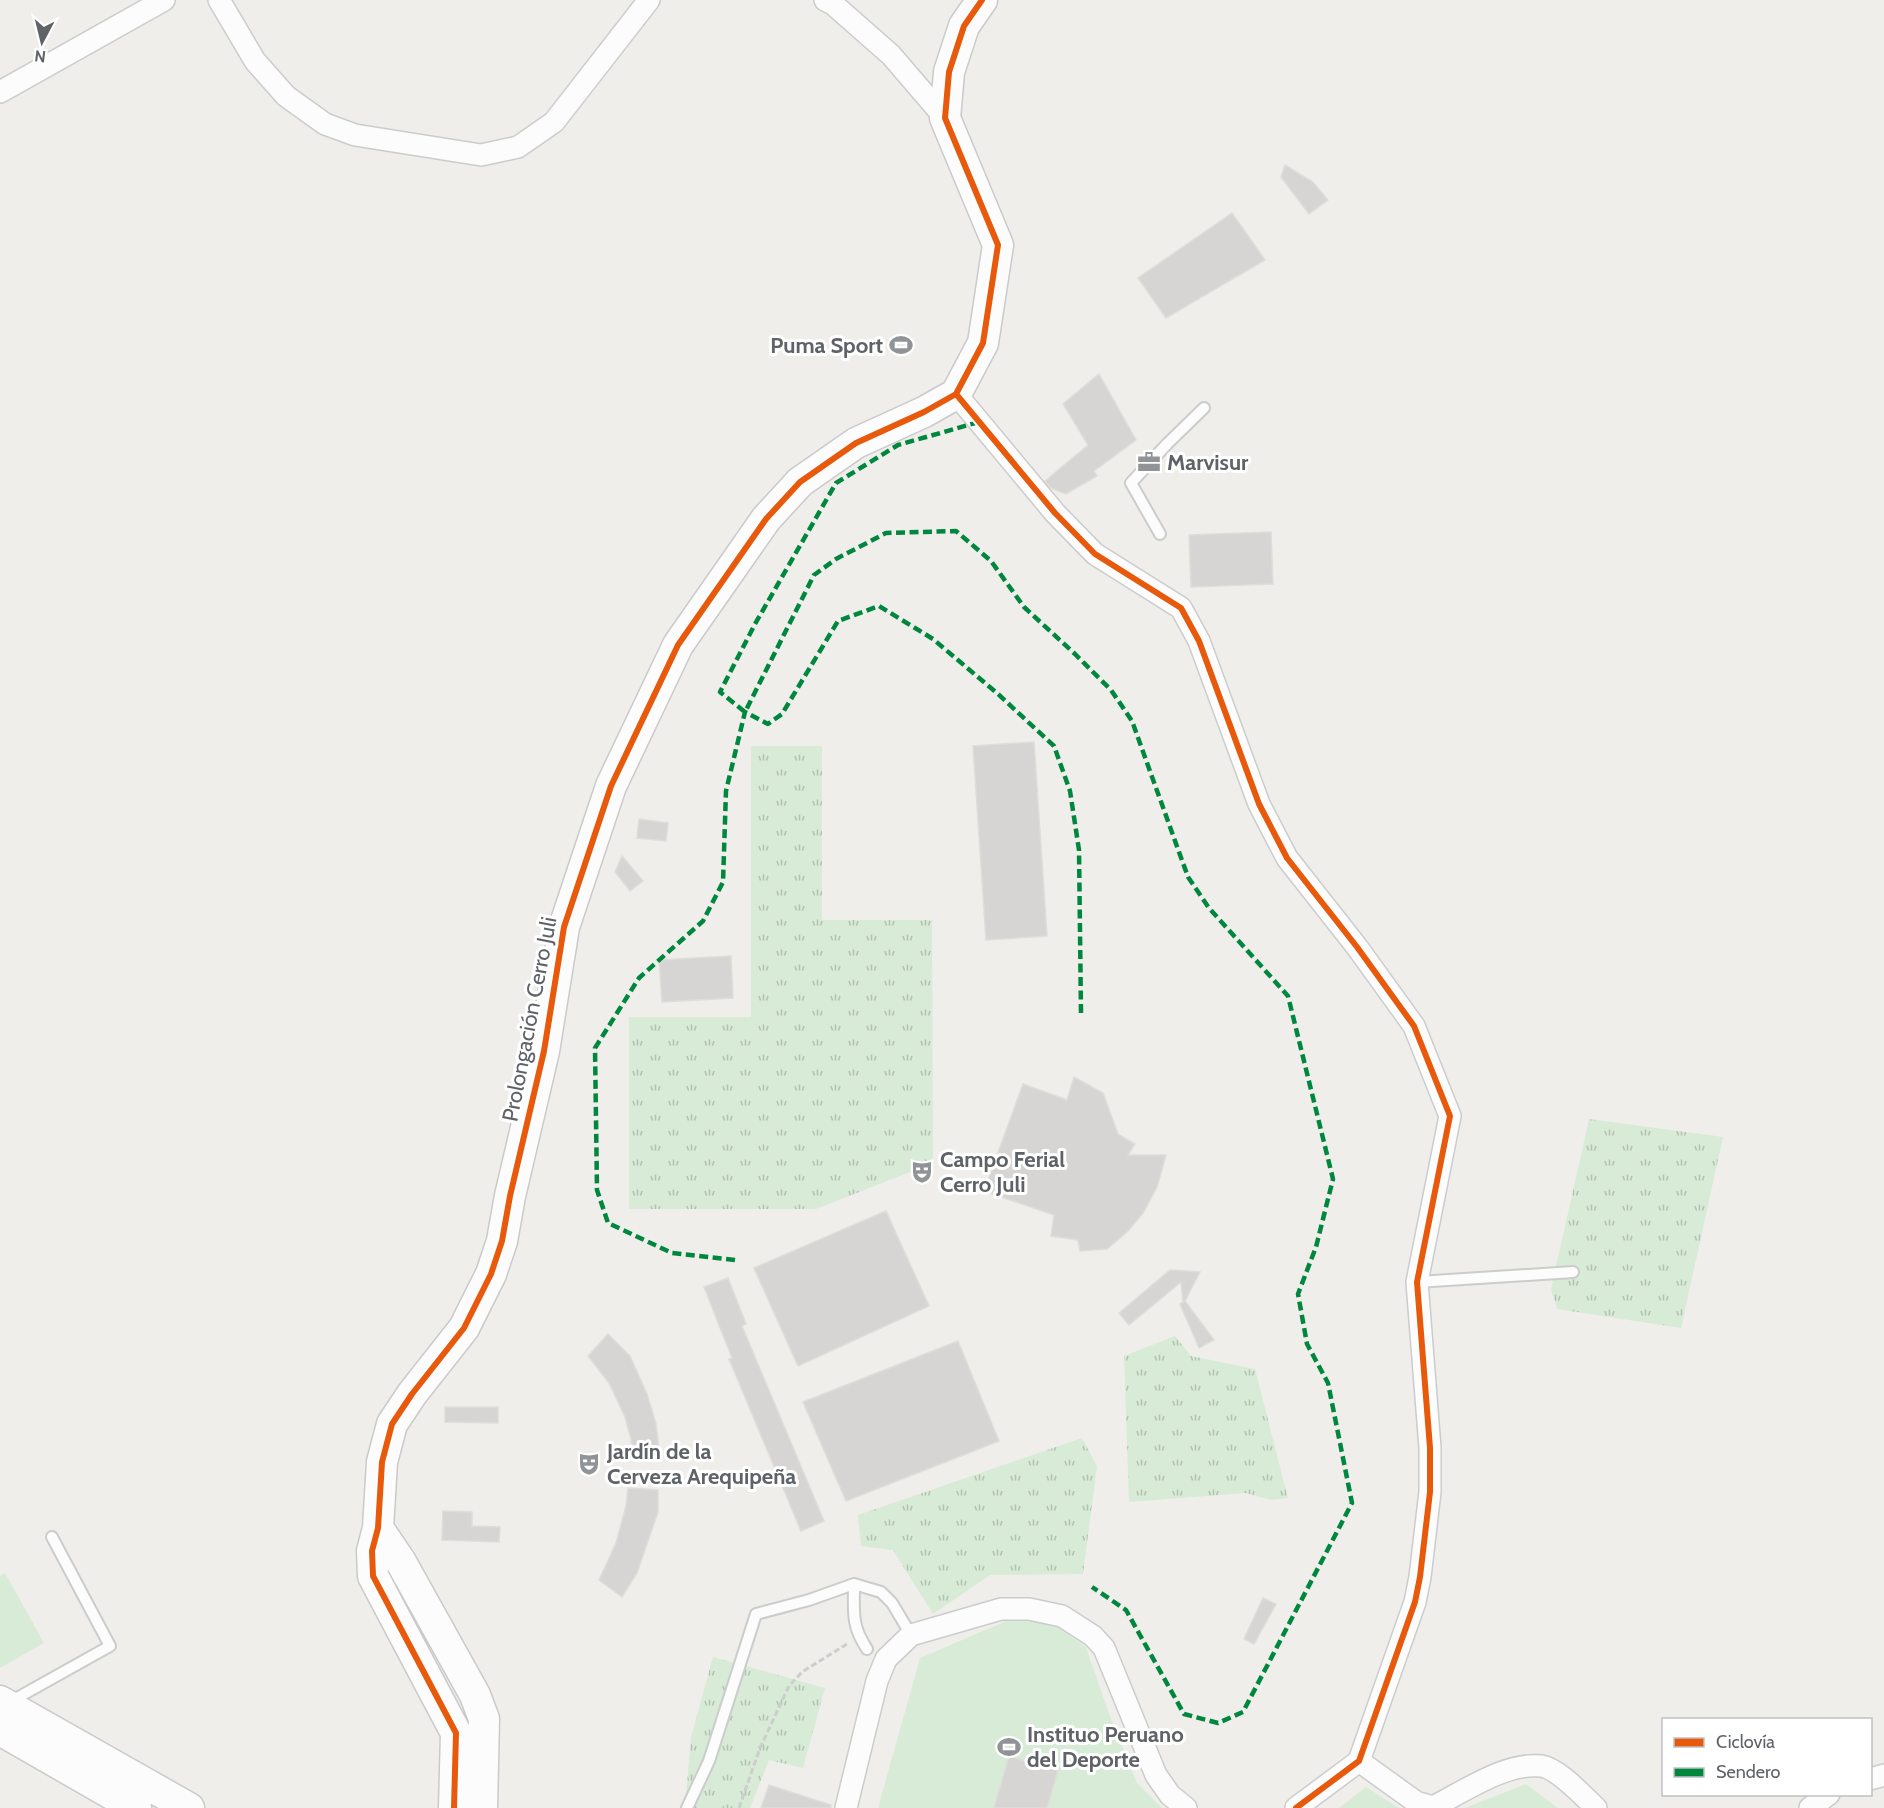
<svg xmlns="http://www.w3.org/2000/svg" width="1884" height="1808" viewBox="0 0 1884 1808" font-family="Cabin,sans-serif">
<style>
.grass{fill:url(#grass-tufts)}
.pitch{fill:#d8ebd6}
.building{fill:#d6d5d3;stroke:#deddd9;stroke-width:1.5}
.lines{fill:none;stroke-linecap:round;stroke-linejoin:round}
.lane-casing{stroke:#cbcccc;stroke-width:14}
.street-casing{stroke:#cbcccc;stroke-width:24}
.secondary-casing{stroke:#cacacb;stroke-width:33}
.path{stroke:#cacfcc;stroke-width:3;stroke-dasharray:6 3;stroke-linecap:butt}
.lane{stroke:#fdfcfc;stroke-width:10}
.street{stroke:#fdfcfc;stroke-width:21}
.secondary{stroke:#fdfcfc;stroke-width:30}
.quiet{stroke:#00873e;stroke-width:4.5;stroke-dasharray:9 4.5;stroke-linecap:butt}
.cycleway-casing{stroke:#fff;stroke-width:10}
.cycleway{stroke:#e8590c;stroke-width:6}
.labels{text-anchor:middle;stroke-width:6;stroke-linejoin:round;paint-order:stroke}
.poi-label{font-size:22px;font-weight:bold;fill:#5f6368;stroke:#fff;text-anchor:start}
.street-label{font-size:22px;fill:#5f6368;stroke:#fff}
</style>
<defs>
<pattern id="grass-tufts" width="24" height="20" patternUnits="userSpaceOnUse" patternTransform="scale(1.5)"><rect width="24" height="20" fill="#d8ebd6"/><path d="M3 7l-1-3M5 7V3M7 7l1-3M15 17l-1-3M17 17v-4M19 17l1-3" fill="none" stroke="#b2c2b1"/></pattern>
</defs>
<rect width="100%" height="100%" fill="#efeeea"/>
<path class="grass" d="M751,746H822V920H932L933,1163L816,1209H629V1017H751Z
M1589,1119L1723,1137L1681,1328L1557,1309L1551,1289Z
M1175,1336L1191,1356L1255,1369L1288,1498L1271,1500L1246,1493L1129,1502L1124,1356Z
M1082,1438L1097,1466L1083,1574L990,1575L933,1614L893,1550L861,1546L858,1515Z
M713,1657L825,1688L803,1768L769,1760L750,1808H685L691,1737Z"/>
<path class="pitch" d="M5,1573L44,1643L0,1668V1576Z
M1011,1619L1051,1622L1086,1647L1108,1711L1137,1783L1162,1808H878L920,1658Z
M1526,1784L1558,1808H1465Z
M1366,1787L1399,1808H1339Z"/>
<path class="building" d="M1285,165L1313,182L1328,200L1309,214L1281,177Z
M1232,213L1265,260L1166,318L1138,278Z
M1099,374L1136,440L1094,471L1097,476L1066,494L1051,488L1045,481L1088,445L1063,404Z
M1271,532L1273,584L1191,587L1189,535Z
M1034,742L1047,936L986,940L973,746Z
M639,819L668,823L666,841L637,838Z
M622,856L643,881L630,891L615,872Z
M731,956L733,998L662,1002L659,960Z
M1074,1077L1103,1093L1118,1134L1135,1144L1128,1155H1166L1157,1187L1143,1213L1128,1231L1107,1249L1080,1251L1078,1240L1051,1236L1054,1215L984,1191L1023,1084L1067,1100Z
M886,1211L929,1306L798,1366L754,1268Z
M1170,1270L1200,1272L1185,1301L1214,1340L1199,1348L1180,1304L1183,1302L1181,1282L1129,1325L1119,1313Z
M728,1278L746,1324L742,1326L824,1521L801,1531L729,1359L732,1358L704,1287Z
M608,1334L630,1356L647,1394L656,1424L660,1457L633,1458L631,1439L625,1417L609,1383L588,1356Z
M958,1341L999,1441L846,1501L803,1402Z
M445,1407H498V1423L445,1422Z
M628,1488L658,1490V1512L637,1573L622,1597L599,1580L616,1543L626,1506Z
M443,1511L472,1512V1526L500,1527L499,1542L442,1540Z
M1263,1598L1276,1604L1254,1644L1244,1639Z
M1009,1756L1058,1771L1047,1808H994Z
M769,1785L831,1805V1808H761Z"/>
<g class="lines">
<g class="lane-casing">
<path id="lane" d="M1160,534L1131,483L1167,444L1204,408
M1417,1282L1573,1272
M854,1584C854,1612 851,1625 867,1649
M8,1703L110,1646L52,1537
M687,1808L709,1761L756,1614L809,1600L854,1584L881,1592L892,1603L911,1635"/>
</g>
<g class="street-casing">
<path id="street" d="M219,0L255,61L286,96L325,124L355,135L481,155L518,147L554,122L649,0
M825,0L833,4L891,55L945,118
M0,92L164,0
M956,394L1055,513L1095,554L1181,608L1199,641L1259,804L1287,858L1357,947L1414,1026L1450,1116L1417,1282L1430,1448V1492L1420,1577L1415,1602L1359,1761L1296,1808
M1359,1761L1416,1802L1433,1807C1463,1792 1506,1762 1541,1766C1558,1768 1583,1796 1596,1808
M1870,1779L1884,1775
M846,1808L877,1681L886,1659L911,1635L1001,1609H1029L1062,1616L1093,1636L1104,1648L1156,1775L1170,1795L1186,1808
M1810,1808L1829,1794"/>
</g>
<g class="secondary-casing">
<path id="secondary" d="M378,1528L401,1562L475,1695L484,1719L482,1808
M0,1701L189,1808
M0,1730L136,1808
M454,1808L456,1733L373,1576L372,1551L378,1528L382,1462L392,1424L412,1394L464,1328L491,1274L502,1241L510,1196L544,1051L564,927L611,786L678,645L766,519L800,482L856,443L924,412L956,394L983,343L998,245L945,118L949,72L964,26L982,0"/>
</g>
<path class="path" d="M739,1808L760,1748L789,1686L802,1672L847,1644"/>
<use href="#lane" class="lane"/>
<use href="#street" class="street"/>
<use href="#secondary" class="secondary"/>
<path class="quiet" d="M979,422L898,445L836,483L755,624L720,692L745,712L814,575L836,559L886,533L956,531L991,561L1024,607L1075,654L1111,690L1132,721L1188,877L1209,908L1288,996L1333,1179L1316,1247L1298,1294L1307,1344L1328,1383L1352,1503L1243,1712L1218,1723L1184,1714L1126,1610L1092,1587
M735,1260L672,1253L608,1223L597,1190L595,1048L639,978L703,921L723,882L726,791L745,712L768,724L782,714L838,621L879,606L933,639L998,694L1054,746L1070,791L1079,850L1081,1013"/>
<g class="cycleway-casing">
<path id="cycleway" d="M956,394L1055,513L1095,554L1181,608L1199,641L1259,804L1287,858L1357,947L1414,1026L1450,1116L1417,1282L1430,1448V1492L1420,1577L1415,1602L1359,1761L1296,1808
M454,1808L456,1733L373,1576L372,1551L378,1528L382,1462L392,1424L412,1394L464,1328L491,1274L502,1241L510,1196L544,1051L564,927L611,786L678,645L766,519L800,482L856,443L924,412L956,394L983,343L998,245L945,118L949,72L964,26L982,0"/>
</g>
<use href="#cycleway" class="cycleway"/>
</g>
<defs>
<g id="stadium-bare" transform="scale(1.8)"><path d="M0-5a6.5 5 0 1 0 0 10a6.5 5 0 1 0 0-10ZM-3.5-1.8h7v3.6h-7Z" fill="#919496" stroke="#fff" stroke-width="2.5" paint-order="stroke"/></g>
<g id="office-bare" transform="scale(1.8)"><path d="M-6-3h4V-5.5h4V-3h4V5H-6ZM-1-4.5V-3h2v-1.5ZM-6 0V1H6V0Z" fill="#919496" stroke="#fff" stroke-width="2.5" paint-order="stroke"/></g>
<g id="theatre-bare" transform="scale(1.8)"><path d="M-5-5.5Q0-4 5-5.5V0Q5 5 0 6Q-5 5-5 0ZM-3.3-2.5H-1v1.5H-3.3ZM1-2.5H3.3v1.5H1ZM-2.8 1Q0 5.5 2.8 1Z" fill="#919496" stroke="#fff" stroke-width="2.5" paint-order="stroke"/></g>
</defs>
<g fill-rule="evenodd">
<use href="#stadium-bare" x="901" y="345"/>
<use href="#office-bare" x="1149" y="462"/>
<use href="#theatre-bare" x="922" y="1172"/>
<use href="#theatre-bare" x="589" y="1464"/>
<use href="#stadium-bare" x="1009" y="1747"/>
</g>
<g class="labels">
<g class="poi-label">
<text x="883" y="353" text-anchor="end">Puma Sport</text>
<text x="1167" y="470">Marvisur</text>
<text x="940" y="1167">Campo Ferial<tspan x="940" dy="25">Cerro Juli</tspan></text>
<text x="607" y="1459">Jardín de la<tspan x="607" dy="25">Cerveza Arequipeña</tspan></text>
<text x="1027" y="1742">Instituo Peruano<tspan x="1027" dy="25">del Deporte</tspan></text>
</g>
<g class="street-label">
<text transform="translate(529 1019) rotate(-79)" y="8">Prolongación Cerro Juli</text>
</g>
</g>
<rect x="1662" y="1718" width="210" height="78" fill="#ffffff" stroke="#bfc1c3" stroke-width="1.5"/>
<rect x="1674" y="1738" width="30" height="9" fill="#e8590c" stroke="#bfc1c3" stroke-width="1.5"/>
<text x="1716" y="1748" font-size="18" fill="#5f6368">Ciclovía</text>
<rect x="1674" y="1768" width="30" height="9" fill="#00873e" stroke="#bfc1c3" stroke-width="1.5"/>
<text x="1716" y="1778" font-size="18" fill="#5f6368">Sendero</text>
<g transform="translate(42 42) rotate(187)" stroke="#ffffff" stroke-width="4.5" paint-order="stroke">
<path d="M0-4.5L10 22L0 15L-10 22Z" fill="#5f6368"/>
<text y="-9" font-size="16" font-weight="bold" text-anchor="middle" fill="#5f6368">N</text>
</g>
</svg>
